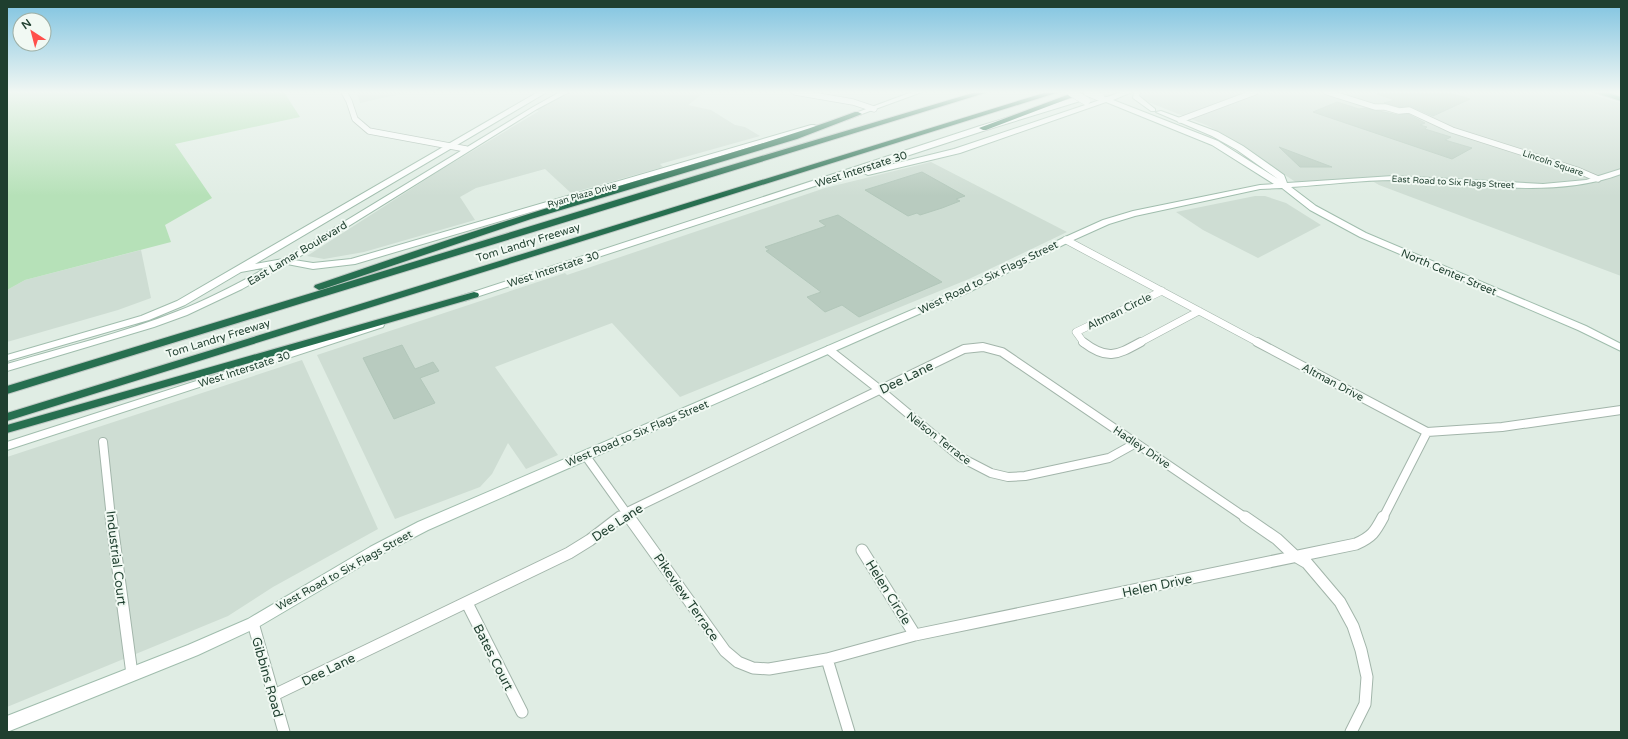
<svg xmlns="http://www.w3.org/2000/svg" width="1628" height="739" viewBox="0 0 1628 739" font-family="'Varela Round',sans-serif">
<style>
.built{fill:#ceddd3}
.green{fill:#b6e1b8}
.building{fill:#b8cbbf;stroke:#b2c7ba}
.lines{fill:none;stroke-linecap:round;stroke-linejoin:round}
.street-far3-casing{stroke:#a2b5aa;stroke-width:7}
.street-far2-casing{stroke:#a2b5aa;stroke-width:8}
.street-far1-casing{stroke:#a2b5aa;stroke-width:10}
.street-casing{stroke:#a2b5aa;stroke-width:13}
.secondary-casing{stroke:#a0bdad;stroke-width:2}
.primary-casing{stroke:#c0c9c5;stroke-width:2}
.highway-casing{stroke:#c0c9c5;stroke-width:2}
.street-far3{stroke:#fff;stroke-width:5.5}
.street-far2{stroke:#fff;stroke-width:7}
.street-far1{stroke:#fff;stroke-width:8}
.street{stroke:#fff;stroke-width:11}
.secondary{fill:#fff;fill-rule:evenodd}
.primary{fill:#5fa885;fill-rule:evenodd}
.highway{fill:#276f50;fill-rule:evenodd}
.secondary-bridge-casing{stroke:#a0bdad;stroke-width:9;stroke-linecap:butt}
.secondary-bridge{stroke:#fff;stroke-width:8}
.labels{text-anchor:middle;stroke-width:4;stroke-linejoin:round;paint-order:stroke}
.far-street-label{font-size:9px;fill:#1f3f2f;stroke:#f1f9f3}
.street-label{font-size:11px;fill:#1f3f2f;stroke:#f1f9f3}
.near-street-label{font-size:13px;fill:#1f3f2f;stroke:#f1f9f3}
</style>
<rect width="100%" height="100%" fill="#e0ede4"/>
<path class="built" d="M355,92H410L360,103L358,96Z
M570,92H705L688,105L711,110L735,125L745,127L760,136L660,164L663,167L571,193L545,169L476,188L460,197L475,220L364,252L324,259L307,256L439,171L539,111L535,110Z
M1140,92H1582L1621,103V276L1379,185L1367,178L1297,183L1225,135L1206,125L1143,100L1139,95Z
M931,162L1067,232L969,279L680,397L612,323L495,367L558,455L526,469L508,443L492,474L480,487L395,519L317,355L565,273L567,275L825,188Z
M1255,196H1265L1286,203L1321,225L1258,258L1203,230L1176,212Z
M141,250L151,298L118,310L7,342V290L25,280Z
M302,360L378,529L273,587L228,616L7,707V457Z"/>
<path class="green" d="M7,92H284L300,117L175,144L212,198L165,225L171,242L25,280L7,290Z"/>
<path class="building" d="M1378,92H1446L1470,99L1433,116L1410,106L1399,107L1384,103L1395,100L1377,94Z
M1337,102L1359,109L1364,108L1398,115L1408,114L1425,123L1420,125L1427,127L1425,129L1451,137L1445,140L1472,148L1452,159L1313,112Z
M1279,147L1332,167H1300Z
M922,172L965,196L956,199L960,201L942,208L920,215L917,213L908,216L865,190Z
M838,215L942,282L859,317L842,305L825,312L807,297L821,292L766,251L769,250L765,247L826,226L819,221Z
M402,345L415,369L433,362L439,371L420,378L435,403L394,419L363,358Z"/>
<g class="lines">
<g class="street-far3-casing">
<path id="street-far3" d="M344,92L349,101L355,119L369,131L466,149
M795,92L853,102L874,109
M1327,92L1375,107H1385L1399,111L1409,110L1452,130L1577,170L1598,179
M1180,120L1255,92"/>
</g>
<g class="street-far2-casing">
<path id="street-far2" d="M1066,240L1259,343
M1084,343L1076,332L1162,291
M1139,343L1199,311"/>
</g>
<g class="street-far1-casing">
<path id="street-far1" d="M1083,342C1108,361 1117,355 1141,342
M1257,342L1427,432L1502,427L1621,410
M829,350L880,390L960,457L991,473L1008,477L1025,476L1109,458L1136,443
M103,442L111,518
M585,455L630,518
M619,518L627,512L964,349L983,347L1002,352L1246,518
M1383,518L1427,432"/>
</g>
<g class="street-casing">
<path id="street" d="M111,517L132,674
M629,517L725,651L738,662L753,668L769,669L827,659L915,635L1356,544C1372,537 1375,532 1383,517
M1245,517L1277,539L1295,556L1307,563L1340,602L1353,626L1361,650L1367,677L1365,704L1351,732
M862,550L915,635
M467,603L522,712
M253,623L284,732
M827,659L849,732
M274,695L569,553L590,540L620,517"/>
</g>
<g class="secondary-casing">
<path id="secondary" d="M538,92H547L255,264L283,259L533,107L560,92H569L537,109L294,260L313,263L351,259L811,125H814L818,127L355,264L313,269L287,264L242,289L187,315L154,327L7,371V364C64,347 123,333 178,311C209,299 239,283 268,267L241,272L185,305L149,320L7,361V355L141,316L177,301Z
M912,92H922L848,119L846,120L842,118Z
M1093,92H1103L1077,102L986,130L467,300L464,301L459,298L461,296L980,126Z
M1121,92H1132L1113,100L1218,141L1278,179L1237,150L1212,136L1156,112L1161,111L1218,132L1243,146L1284,175L1287,183L1393,176L1543,184L1586,180L1621,169V174C1551,200 1468,182 1395,180C1362,180 1324,185 1291,187L1316,206L1366,233L1586,326L1621,344V351L1578,330L1360,237L1310,210L1282,188L1260,189L1135,216L1109,224L1069,242L969,292L428,530L380,555L258,627L198,655L7,732V716L188,645L248,619L370,547L418,522L963,288L1063,238L1103,220L1133,211L1260,185L1274,184L1212,145L1106,102L960,153L868,175L864,173L865,171L954,149L1100,100L1098,98V96L1107,97Z
M1134,92H1140L1139,96L1155,109V111H1151L1133,98Z
M379,322L383,323L384,325L383,327L7,450V442Z"/>
</g>
<g class="primary-casing">
<path id="primary" d="M1593,92H1605L1621,97V101Z"/>
</g>
<g class="highway-casing">
<path id="highway" d="M976,92H988L7,394V386L698,175Z
M1047,92H1059L7,421V413Z
M1075,92H1086L986,130H983L979,128Z
M855,112H858L862,114L797,139L531,219L323,289L319,290L314,287L315,285C408,253 500,222 593,194C681,167 769,144 855,112Z
M474,292L478,293L479,295L478,297L7,433V425Z"/>
</g>
<use href="#street-far3" class="street-far3"/>
<use href="#street-far2" class="street-far2"/>
<use href="#street-far1" class="street-far1"/>
<use href="#street" class="street"/>
<use href="#secondary" class="secondary"/>
<use href="#primary" class="primary"/>
<use href="#highway" class="highway"/>
<g class="secondary-bridge-casing">
<path id="secondary-bridge" d="M1071,92L1086,101
M1088,92L1100,97"/>
</g>
<use href="#secondary-bridge" class="secondary-bridge"/>
</g>
<linearGradient id="sky" x2="0" y2="1"><stop stop-color="#7fc3e0"/><stop offset="0.47" stop-color="#f1f7f3"/><stop offset="1" stop-color="#f1f7f3" stop-opacity="0"/></linearGradient>
<rect width="1628" height="196" fill="url(#sky)"/>
<g class="labels">
<g class="far-street-label">
<text transform="translate(1553 163) rotate(19)" y="3">Lincoln Square</text>
<text transform="translate(1453 182) rotate(3)" y="3">East Road to Six Flags Street</text>
<text transform="translate(582 195) rotate(-16)" y="3">Ryan Plaza Drive</text>
</g>
<g class="street-label">
<text transform="translate(861 169) rotate(-18)" y="4">West Interstate 30</text>
<text transform="translate(528 242) rotate(-17)" y="4">Tom Landry Freeway</text>
<text transform="translate(297 253) rotate(-31)" y="4">East Lamar Boulevard</text>
<text transform="translate(553 269) rotate(-18)" y="4">West Interstate 30</text>
<text transform="translate(1449 272) rotate(23)" y="4">North Center Street</text>
<text transform="translate(988 277) rotate(-26)" y="4">West Road to Six Flags Street</text>
<text transform="translate(1119 311) rotate(-26)" y="4">Altman Circle</text>
<text transform="translate(218 338) rotate(-17)" y="4">Tom Landry Freeway</text>
<text transform="translate(244 369) rotate(-18)" y="4">West Interstate 30</text>
<text transform="translate(1333 382) rotate(28)" y="4">Altman Drive</text>
<text transform="translate(637 433) rotate(-23)" y="4">West Road to Six Flags Street</text>
<text transform="translate(939 438) rotate(38)" y="4">Nelson Terrace</text>
<text transform="translate(1142 447) rotate(34)" y="4">Hadley Drive</text>
<text transform="translate(344 570) rotate(-29)" y="4">West Road to Six Flags Street</text>
</g>
<g class="near-street-label">
<text transform="translate(906 377) rotate(-26)" y="5">Dee Lane</text>
<text transform="translate(617 522) rotate(-33)" y="5">Dee Lane</text>
<text transform="translate(117 558) rotate(83)" y="5">Industrial Court</text>
<text transform="translate(1157 585) rotate(-12)" y="5">Helen Drive</text>
<text transform="translate(889 592) rotate(58)" y="5">Helen Circle</text>
<text transform="translate(687 597) rotate(55)" y="5">Pikeview Terrace</text>
<text transform="translate(494 657) rotate(63)" y="5">Bates Court</text>
<text transform="translate(328 669) rotate(-26)" y="5">Dee Lane</text>
<text transform="translate(268 677) rotate(74)" y="5">Gibbins Road</text>
</g>
</g>
<rect width="1628" height="739" fill="none" stroke="#1f3f2f" stroke-width="16"/>
<g transform="translate(32 32) rotate(324)"><circle r="19" fill="#f1f9f3" stroke="#9dafa5"/>
<path d="M0-3L7 15L0 10L-7 15Z" fill="#ff504c"/>
<text y="-6" font-size="11" font-weight="bold" text-anchor="middle" fill="#1f3f2f">N</text>
</g>
</svg>
